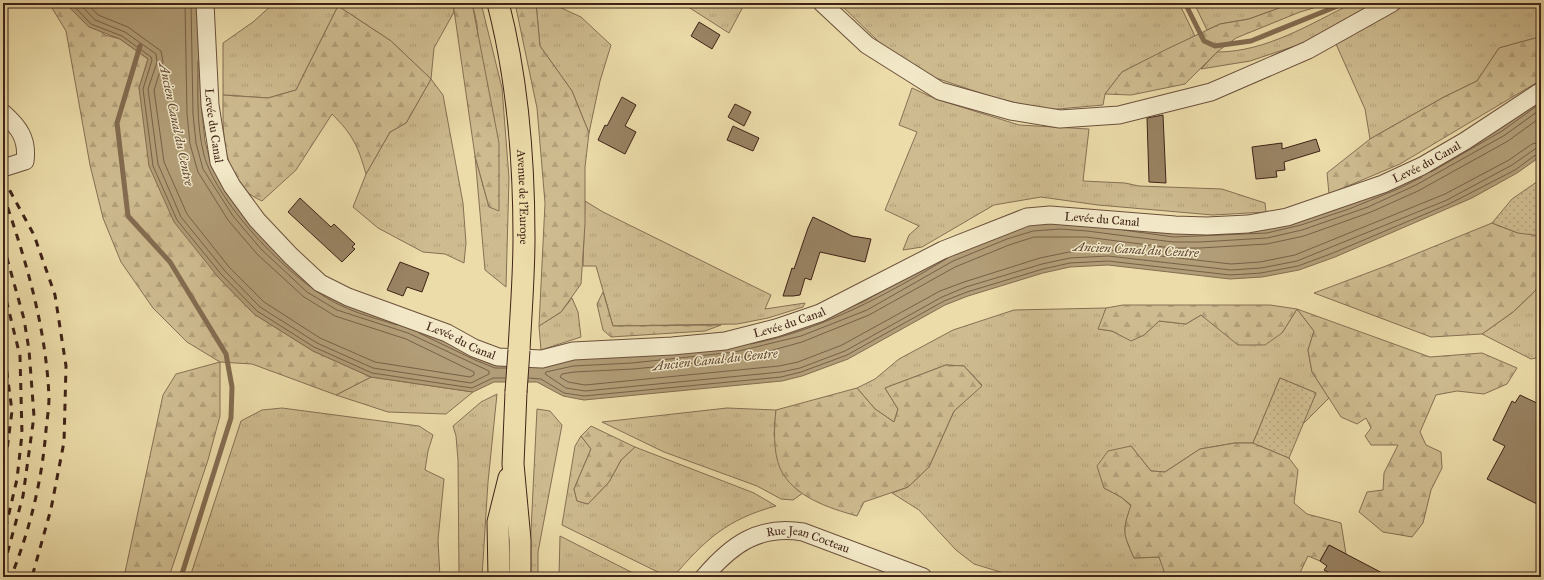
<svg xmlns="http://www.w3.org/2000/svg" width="1544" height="580" viewBox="0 0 1544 580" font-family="'IM FELL Great Primer',serif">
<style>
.grass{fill:url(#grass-tufts);stroke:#876f54}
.forest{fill:url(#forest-firs);stroke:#876f54}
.park{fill:url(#park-dots);stroke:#876f54}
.water{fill:#b19d77;stroke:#846c51}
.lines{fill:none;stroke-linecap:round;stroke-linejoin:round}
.shore{stroke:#786047;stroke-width:1}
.stream{stroke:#846c51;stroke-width:5}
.building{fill:#998363;stroke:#402217}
.minor-casing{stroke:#6b503c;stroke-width:19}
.major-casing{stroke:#402217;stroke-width:23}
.minor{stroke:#f2e8c7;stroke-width:17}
.major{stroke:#ebdca9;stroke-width:21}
.rail{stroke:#402217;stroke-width:3;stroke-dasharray:7 7;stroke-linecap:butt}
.major-bridge-casing{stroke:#402217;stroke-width:23;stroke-linecap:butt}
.major-bridge{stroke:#ebdca9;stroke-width:21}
.labels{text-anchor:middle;stroke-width:3;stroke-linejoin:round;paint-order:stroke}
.street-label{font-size:12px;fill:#402217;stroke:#f2e8c7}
.water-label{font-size:13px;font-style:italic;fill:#624734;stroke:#f2e8c7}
</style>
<defs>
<pattern id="grass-tufts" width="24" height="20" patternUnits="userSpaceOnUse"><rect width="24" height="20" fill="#cebc90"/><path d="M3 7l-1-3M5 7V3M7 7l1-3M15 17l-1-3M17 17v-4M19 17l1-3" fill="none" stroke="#b2a17b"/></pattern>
<pattern id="forest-firs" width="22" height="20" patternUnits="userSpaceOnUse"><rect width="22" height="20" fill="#cebc90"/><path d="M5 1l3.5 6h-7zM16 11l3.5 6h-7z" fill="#b2a17b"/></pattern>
<pattern id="park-dots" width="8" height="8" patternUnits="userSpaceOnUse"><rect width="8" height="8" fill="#cebc90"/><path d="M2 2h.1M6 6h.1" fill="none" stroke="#b2a17b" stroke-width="1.8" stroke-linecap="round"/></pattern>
</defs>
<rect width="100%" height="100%" fill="#ebdca9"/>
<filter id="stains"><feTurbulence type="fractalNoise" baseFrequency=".005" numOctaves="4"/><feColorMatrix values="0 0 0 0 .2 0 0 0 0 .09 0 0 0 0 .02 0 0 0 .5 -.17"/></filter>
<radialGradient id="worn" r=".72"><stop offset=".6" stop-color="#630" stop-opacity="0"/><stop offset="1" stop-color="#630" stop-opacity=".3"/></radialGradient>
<path class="grass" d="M274,3H328L338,6L340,3H453L454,12L434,48L431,79L443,95L463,203L466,243L464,263L445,254L423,252L378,228L353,207L366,174L390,132L406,123L431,79L391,41L338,6L296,90L268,98L223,95V43L253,22Z
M472,3H481L502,88L509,178L506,287L485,270L475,156L489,207L477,24Z
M536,3H556L557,6L581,17L611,45L600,81L589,133L572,91L540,46Z
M682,3H745L729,33Z
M839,3H1179L1195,36L1122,72L1105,94L1103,105L1047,110L995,98L930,76L879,42Z
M1194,3H1293L1249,19L1220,24L1207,30Z
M1353,3H1374L1307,42L1250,61L1201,69L1217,52C1266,52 1310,24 1353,3Z
M1409,3H1541V35L1539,37L1499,48L1477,81L1444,97L1370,139L1365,109L1336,44Z
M912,88L936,99L1019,125L1089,129L1083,181L1125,183L1139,186L1222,189L1265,203L1266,212L1213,215L1098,205L1041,197L994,205L922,247L903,250L909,235L919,226L885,210L917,132L899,125Z
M585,201L603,212L771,295L765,309L805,303L803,307L768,318L737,324L613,326L596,266H583Z
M1541,253V357L1531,359L1482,334L1513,312L1536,290Z
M572,298L578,312L581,337L541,350L539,326L561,312Z
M1106,308L1099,329L1112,331L1131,340L1144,335L1159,321L1186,324L1201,315L1218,327L1282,333L1297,309L1314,331L1308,350L1312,372L1329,398L1302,425L1316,393L1280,378L1253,443H1235L1200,449L1165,472L1151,471L1131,446L1104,488L1121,497L1131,506C1122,531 1123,533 1134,558L1160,557L1166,577H1017L974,564L956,550L919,510L892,493L908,487L929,467L954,411L982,385L964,366L946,365L885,388L898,409L894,422L875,409L857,388L875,379L899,359L953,330L1014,310Z
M371,377L473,392L446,414L388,412L336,395Z
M497,394L488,482L482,577H459L458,460L456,436L453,426L481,402Z
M282,408L419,426L433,435L428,451L425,470L444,479L438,540L440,577H190L241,421L262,410Z
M727,408L776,410L774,435L797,490L803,493L793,500L781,499L757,486L664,452L602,422Z
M537,409L550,411L562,425L538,552V577H531L529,572Z
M581,436L591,449L574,489L577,501L588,504L609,482L621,460L635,447L754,493L776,506C727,519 705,540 673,577H668L562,525L575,446Z
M560,536L641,577H559Z"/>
<path class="forest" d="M49,3H65L105,35L120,39L148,59L139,88L218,277L254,314L313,351L371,377L336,395L252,364L220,362V416L208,460L169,577H124L163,395L176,374L220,362L187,342L153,308L121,262L103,218L90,165L66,31Z
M453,3H472L499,143V211L489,207L475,156Z
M515,3H536L540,46L572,91L589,133L585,167V224L581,284L561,312L539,326L545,203L537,108Z
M1293,3H1330L1300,12L1236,38L1217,52L1185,84L1131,95L1105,94L1122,72L1167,49L1220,24L1249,19Z
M338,6L391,41L431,79L406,123L390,132L366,174C358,146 353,135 332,114L296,170L262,201C256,198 248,194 244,189C221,163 223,126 223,95L268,98L296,90Z
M1541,35V79L1536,83L1400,164L1329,194L1327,173L1370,139L1444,97L1477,81L1499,48L1539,37Z
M1492,223L1518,233L1541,224V253L1536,290L1513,312L1482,334L1431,337L1314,293L1386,266Z
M603,292L613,326L721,325L705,331L611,337L603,330L597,304Z
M1123,305H1270L1297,309L1430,357L1482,353L1517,368L1507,384L1484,394L1457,391L1436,395L1420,432L1426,445L1441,452L1442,468L1431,490L1423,523L1412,537L1383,532L1359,512L1367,492L1383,490L1384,473L1398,445H1371L1365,436L1371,428L1366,418L1357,424L1341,417L1312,372L1308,350L1314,331L1297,309L1282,333L1265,345H1238L1201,315L1186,324L1159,321L1144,335L1131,341L1112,331L1098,329L1106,308Z
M946,365L964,366L982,386L954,411L929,467L908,487L864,502L857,516C829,508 793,497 780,468C773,452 774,427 776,410L857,388L875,409L894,422L898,409L885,388Z
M591,426L635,447L621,460L609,482L588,504L577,501L574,489L591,449L581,436Z
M1235,443H1253L1289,458L1298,470L1294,503L1307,514L1341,523L1346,554L1329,545L1320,561L1308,556L1298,577H1166L1159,557L1134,558C1123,533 1122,532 1131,505L1121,497L1104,488L1097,466L1108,451L1131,446L1151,471L1165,472L1200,449Z"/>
<path class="park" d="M1541,179V236L1518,233L1492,223L1512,199Z
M1280,378L1316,393L1289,458L1253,443Z"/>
<path class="water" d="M65,3H200L202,114L205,141L211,165L285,261L411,325L496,365L821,319L863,302L935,261L1031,222L1239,230L1266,229L1288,224L1541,98V156L1517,173L1472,198L1335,257L1299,270L1262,277L1230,279L1108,265L1070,267L1043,273L968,296L945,305L848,359L802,376L782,381L584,400L563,396L537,382H494L473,392L371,377L313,351L254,314L218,277L174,222L149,166L139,88L148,59L120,39L89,27Z"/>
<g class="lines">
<path class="shore" d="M71,3L91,24L122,36L151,57L152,60L143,89L153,166L177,220L221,274L257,311L314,347L372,373L472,388L493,378H505
M79,3L95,20L125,32L156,54L157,62L148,89L158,164L181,217L225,271L260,307L317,343L373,368L471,383L489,374V371L408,333L337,310L307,292L261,249L233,216L203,169L196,143L193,114L191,3
M87,3L98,15L128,27L161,51L163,62L154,90L164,162L187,214L229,267L264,302L320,338L375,362L470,377L474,375V372L406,339L335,316L304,297L257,254L228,220L198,172L190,144L187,114L185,3
M198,61C198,92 196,124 204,155C217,204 294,284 340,305C358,314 378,319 397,325
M1541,109L1505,135L1416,185L1368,207L1302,230L1267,238L1200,242H1173L1087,231L1060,229L1033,231L1007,239L953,261L867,310L801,336L735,352L632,363L573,366L546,372L545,374L566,388L585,391L781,372L800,368L845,351L942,297L966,287L1042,264L1070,258L1108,256L1231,270L1261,268L1297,261L1447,200L1512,165L1535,149L1541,148
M1541,117L1508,141L1418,191L1371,212L1304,236L1267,244L1200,248H1172L1086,237H1034L1009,245L955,267L869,315L802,342L755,355L717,361L633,369L574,372L562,374L560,377L568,382L585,385L779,366L798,362L842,345L940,291L964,282L1040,258L1069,252L1108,250L1231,264L1260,262L1295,255L1445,194L1509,160L1532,144L1541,142
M1431,172L1502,131L1541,103
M1123,230L1174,237L1267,233L1301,225L1349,209L1398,189L1422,177
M419,333L475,360L495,368H506
M751,344C822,330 886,295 948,258
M529,378L541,379L564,393L584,396L781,377L801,372L847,355L944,301L967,292L1043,269L1070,263L1108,261L1230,275L1261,273L1298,266L1333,253L1449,204L1515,170L1534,156L1541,153"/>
<path class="stream" d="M1185,3L1204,41L1215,46L1251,41L1345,3
M140,46L117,123L128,216L170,262L226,354L232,387L231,418L181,577"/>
</g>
<path class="building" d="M699,22L720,35L712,49L691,36Z
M622,97L636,105L625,126L636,132L625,154L598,140L605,125L607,126Z
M735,104L751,112L744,126L728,117Z
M1163,115L1166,183L1149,182L1147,118Z
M733,126L759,138L753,151L727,140Z
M1316,139L1320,151L1284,162L1285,170L1276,171L1277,177L1256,179L1252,147L1282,143V149Z
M300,198L331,227L334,224L355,244L352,247L355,249L342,262L288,212Z
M813,217L852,236L871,239L865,262L820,252L811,280L805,278L800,295L793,296H783L792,268L794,269L808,228Z
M400,262L429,273L422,292L407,287L403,296L387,290Z
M1520,395L1541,405V496L1537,504L1487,479L1505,446L1493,440L1512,401L1515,403Z
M1329,545L1346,554L1390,577H1338L1324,570L1327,566L1320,561Z"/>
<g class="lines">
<g class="minor-casing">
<g id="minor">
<path id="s1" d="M205,3L210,105L219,162L232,186L257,220L291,256L320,283L348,297L447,333L474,348L498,357L542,359L573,351L672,346L725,341L776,328L820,313L943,250L1027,217L1050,215L1175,225L1207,226L1248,224L1287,217L1383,184L1422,166L1465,141L1541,91"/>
<path d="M822,3L867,45L940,91L1011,111L1060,119L1119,115L1211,92L1308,50L1392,3"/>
<path d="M3,113C19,127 28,139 25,161L3,168"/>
<path id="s2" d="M704,577C732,544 759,525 803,532L923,577"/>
</g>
</g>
<g class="major-casing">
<g id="major">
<path id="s3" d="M498,3C518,80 524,158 524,238C524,275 521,312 519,350"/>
<path d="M516,392L513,464L520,540V577"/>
<path d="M499,577L498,522L509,478"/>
</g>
</g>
<use href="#minor" class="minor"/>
<use href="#major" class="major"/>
<path class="rail" d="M3,178L34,235L55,295L66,366L64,442L51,509L32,577
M3,194C26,260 46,327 49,397C49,408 47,420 46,430C42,481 30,529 11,577
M3,244L24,319L29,350L34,416L23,496L3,569
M3,287L20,356L22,434L17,479L3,539
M3,343L12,411L3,481"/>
<g class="major-bridge-casing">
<path id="major-bridge" d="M516,392L519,350"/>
</g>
<use href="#major-bridge" class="major-bridge"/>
</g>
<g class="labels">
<g class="street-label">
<text dy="4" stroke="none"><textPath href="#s1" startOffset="123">Levée du Canal</textPath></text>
<text dy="4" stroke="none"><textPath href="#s1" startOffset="1479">Levée du Canal</textPath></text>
<text dy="4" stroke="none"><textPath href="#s3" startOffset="196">Avenue de l'Europe</textPath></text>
<text dy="4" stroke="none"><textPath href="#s1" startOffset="1143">Levée du Canal</textPath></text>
<text dy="4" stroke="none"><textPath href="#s1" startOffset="807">Levée du Canal</textPath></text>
<text dy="4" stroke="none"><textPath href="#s1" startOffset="471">Levée du Canal</textPath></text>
<text dy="4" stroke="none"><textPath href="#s2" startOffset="121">Rue Jean Cocteau</textPath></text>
</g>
<g class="water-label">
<text transform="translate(177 124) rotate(78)" y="5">Ancien Canal du Centre</text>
<text transform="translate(1136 249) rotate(3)" y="5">Ancien Canal du Centre</text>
<text transform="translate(715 359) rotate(-6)" y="5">Ancien Canal du Centre</text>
</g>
</g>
<rect width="1544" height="580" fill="none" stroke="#ebdca9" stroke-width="16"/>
<rect x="4" y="4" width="1536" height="572" fill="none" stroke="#402217" stroke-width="2"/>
<rect x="8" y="8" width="1528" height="564" fill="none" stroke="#402217"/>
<rect width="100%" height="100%" filter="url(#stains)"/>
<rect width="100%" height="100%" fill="url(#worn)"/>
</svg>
